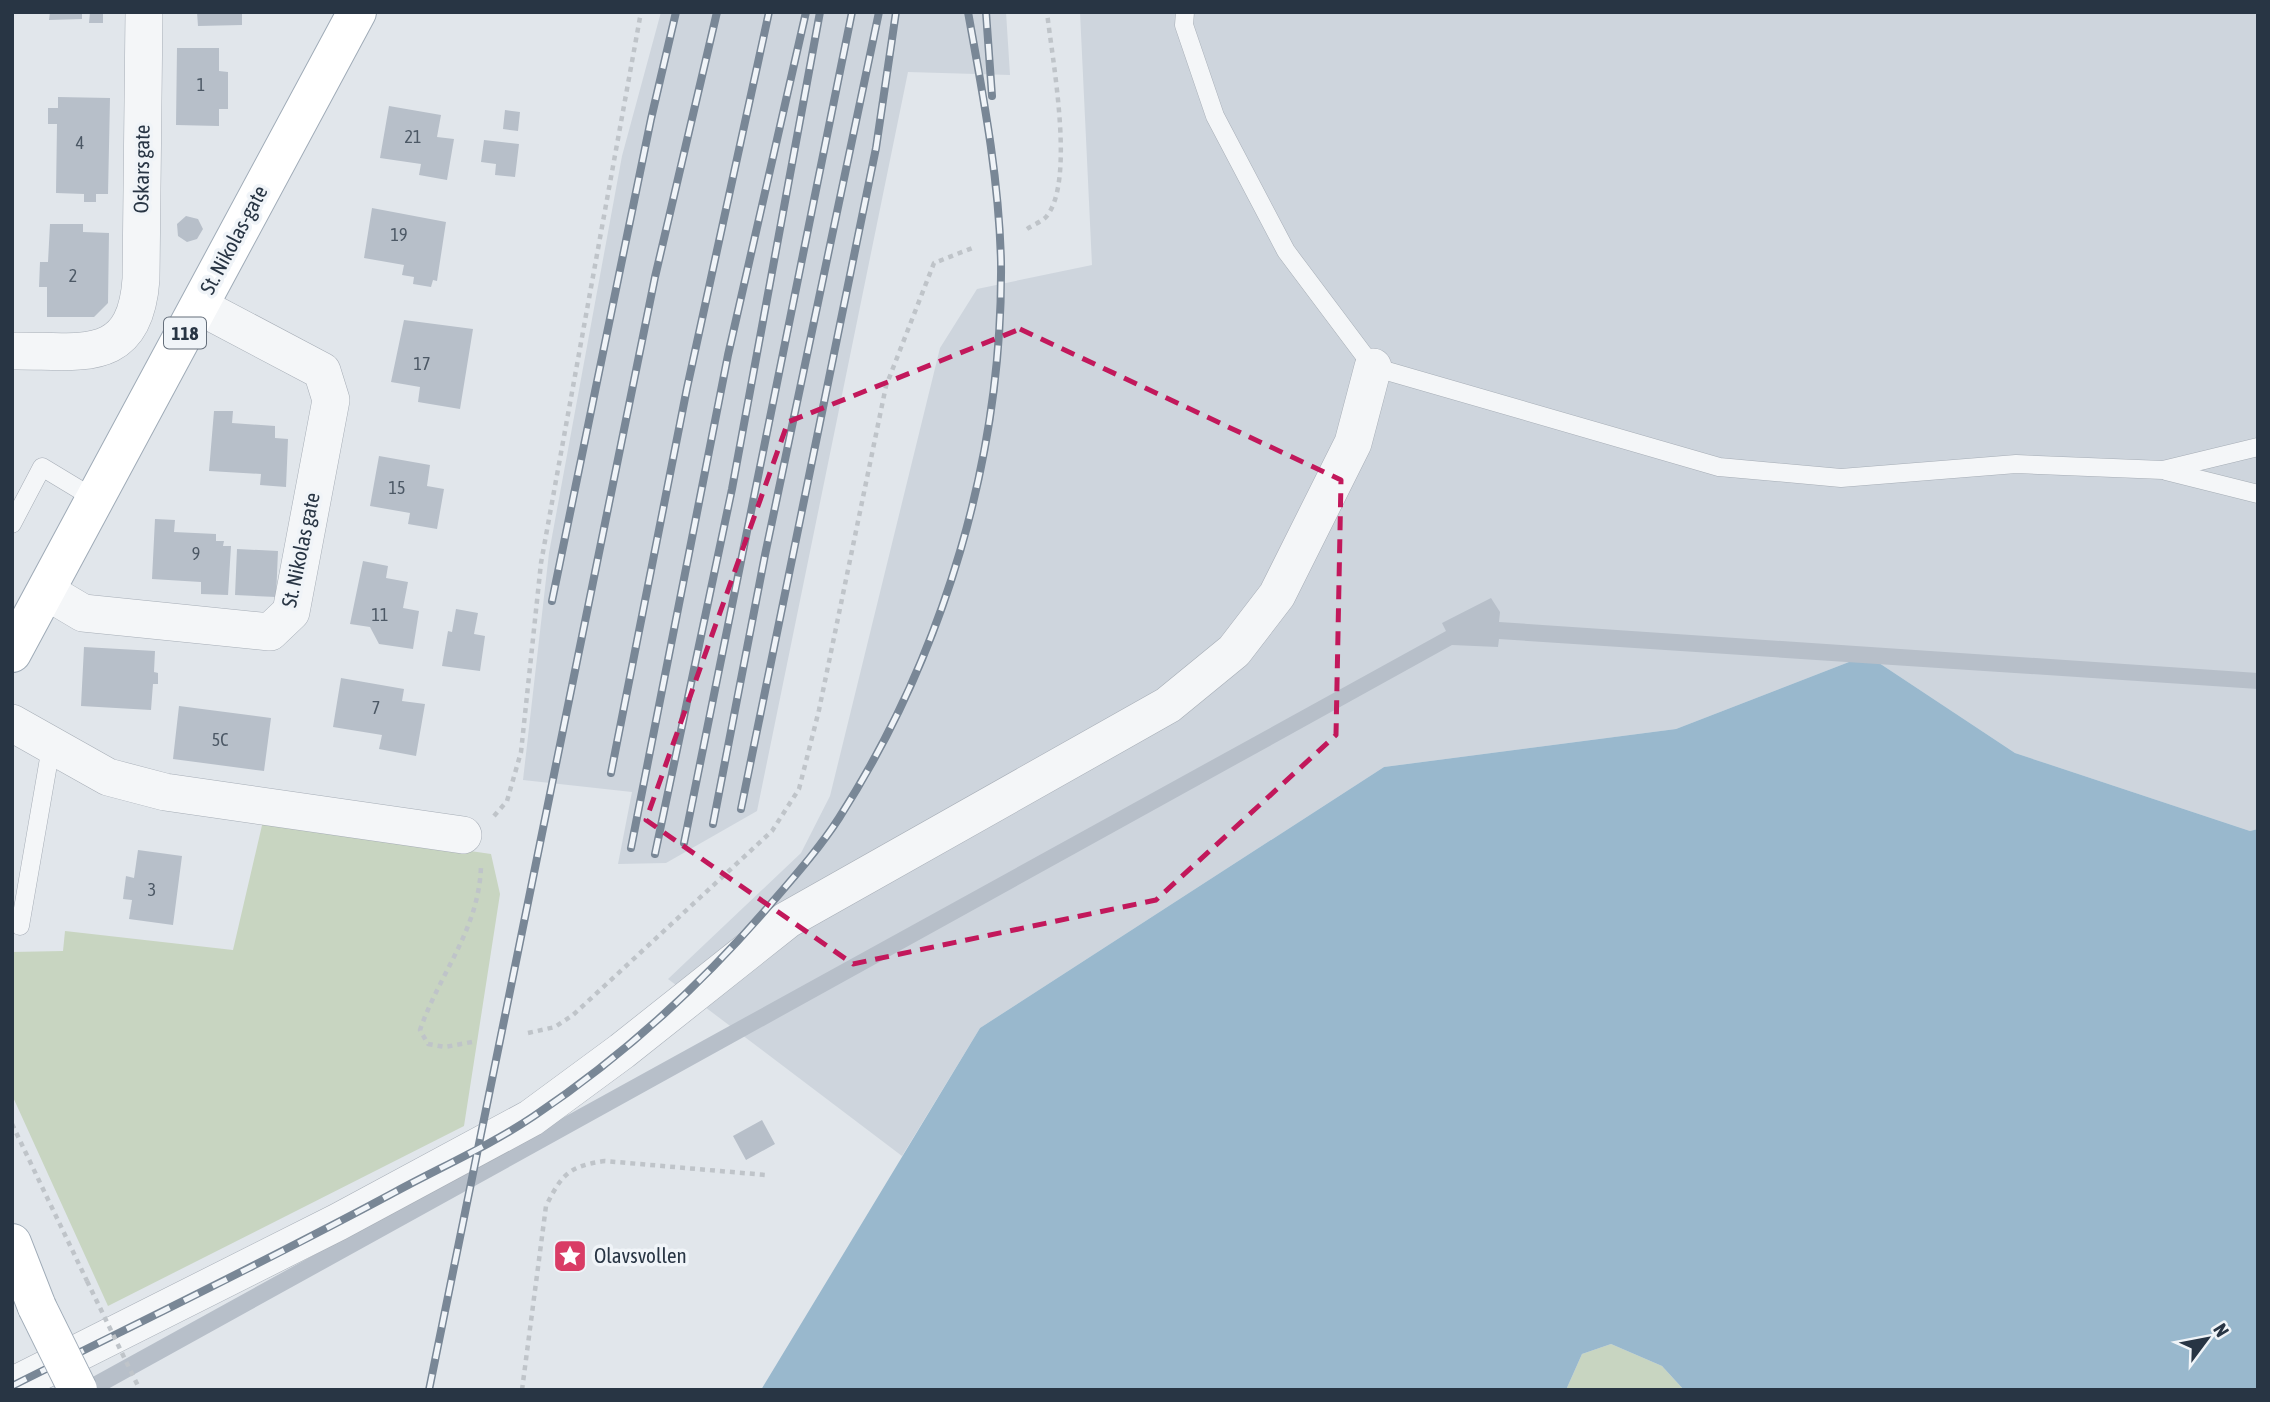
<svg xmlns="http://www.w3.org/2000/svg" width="2270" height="1402" viewBox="0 0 2270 1402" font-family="'Asap Condensed',sans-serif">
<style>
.built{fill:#ced5dd}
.green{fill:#c8d5c1}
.water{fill:#99b8cd}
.building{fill:#b7bfc9}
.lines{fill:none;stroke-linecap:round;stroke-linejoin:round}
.service-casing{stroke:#a6adb6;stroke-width:19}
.minor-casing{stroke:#a6adb6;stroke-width:38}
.primary-casing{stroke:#9fabb7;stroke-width:40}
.path{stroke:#bfc4c9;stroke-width:4.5;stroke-dasharray:5 5;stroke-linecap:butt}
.service{stroke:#f4f6f8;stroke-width:18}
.minor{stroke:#f4f6f8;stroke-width:37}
.primary{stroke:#fff;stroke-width:38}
.rail-casing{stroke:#798796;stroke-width:8}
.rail{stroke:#f0f4f8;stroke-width:5;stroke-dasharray:16;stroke-linecap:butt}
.primary-bridge-casing{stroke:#9fabb7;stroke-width:40;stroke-linecap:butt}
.path-bridge{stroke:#bfc4c9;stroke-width:4.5;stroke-dasharray:5 5;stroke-linecap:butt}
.primary-bridge{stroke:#fff;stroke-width:38}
.marked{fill:none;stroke:#c2185b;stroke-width:5;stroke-dasharray:14 9;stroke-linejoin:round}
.labels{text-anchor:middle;stroke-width:7;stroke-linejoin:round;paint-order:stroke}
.number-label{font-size:18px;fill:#4c5865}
.shield{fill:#f0f4f8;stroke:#646e7a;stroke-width:2}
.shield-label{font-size:19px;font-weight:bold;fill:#283544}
.street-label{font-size:21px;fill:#283544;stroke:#f0f4f8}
.poi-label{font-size:21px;fill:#283544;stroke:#f0f4f8;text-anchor:start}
</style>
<rect width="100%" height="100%" fill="#e1e6eb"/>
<path class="built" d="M661,12H1006L1010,75L908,72L757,811L666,863L618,864L632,792L523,780L549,553L622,156Z
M1080,12H2258V829L2250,831L2015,753L1867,655L1676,729L1384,767L980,1028L902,1156L668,979L801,853L830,796L940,348L977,289L1092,265Z"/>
<path class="green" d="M263,821L491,854L500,894L464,1126L108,1306L12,1095V952L63,951L65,931L233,950Z
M1611,1344L1662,1366L1684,1390H1566L1582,1354Z"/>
<path class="water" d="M1867,655L2015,753L2250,831L2258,829V1390H1684L1662,1366L1611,1344L1582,1354L1566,1390H761L980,1028L1384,767L1676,729Z"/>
<path class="building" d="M50,12H82V19L49,20Z
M90,12H103V23H89Z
M197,12H242V25L198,26Z
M177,48H219V71L228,72V109H219V126L176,125Z
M58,97L110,98L108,194H96V202H84V194L56,193L57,124H48V108H58Z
M389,106L441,115L437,137L454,139L447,180L419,175L421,164L380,158Z
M505,110L520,112L518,131L503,129Z
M484,140L519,144L515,177L495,175L496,164L481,162Z
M372,208L446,222L437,281L433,280L431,287L413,284L414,277L402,275L404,265L364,258Z
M186,216L198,219L203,229L197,239L187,242L178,236L177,224Z
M50,224H83V232L109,233L108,303L94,317H47V287H39L40,262H48Z
M404,320L473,329L460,409L418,402L420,387L391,382Z
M214,411H233L232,423L275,426V438L288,439L286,487L260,485L261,474L209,471Z
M379,456L430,465L427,486L444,489L437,529L408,524L410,513L370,506Z
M155,519L175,520L174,532L216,534V541H224L223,546H231L228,595L201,594V582L152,579Z
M237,549L278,551L276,597L235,595Z
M363,561L388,566L386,578L408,582L403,608L419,611L413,649L379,644L370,627L350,624Z
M1491,598L1500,612L1499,622L2258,673V689L1499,639L1498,647L1452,645L106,1390H69L1446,631L1442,623Z
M456,609L478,613L474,634L485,636L480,671L442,666L448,631L452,632Z
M84,647L155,651L154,672L158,673V684H153L151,710L81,706Z
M341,678L404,689L402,701L425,704L416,756L379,749L382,735L333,727Z
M179,706L271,718L264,771L173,759Z
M138,850L182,856L173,925L129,919L132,900L123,899L126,876L134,878Z
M762,1120L775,1144L746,1160L733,1136Z"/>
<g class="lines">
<g class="service-casing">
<path id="service" d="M1185,12L1184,25L1215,116L1286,251L1373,367L1719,467L1841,478L2016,464L2163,470L2258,447
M2166,471L2258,494
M12,524L42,467L95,499
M20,926L51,747"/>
</g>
<g class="minor-casing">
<path id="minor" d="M12,351C80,350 135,367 141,279L144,12
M46,591L83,613L270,632L291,612L331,400L322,371L199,306
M12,723L108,777L165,792L463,835
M12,1386L338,1222L531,1118L622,1051L787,920L1168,705L1234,651L1277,595L1353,443L1373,367"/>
</g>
<g class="primary-casing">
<path id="primary" d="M12,653L357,12
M12,1243L37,1307"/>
</g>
<path class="path" d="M1027,229C1033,225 1041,222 1046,217C1076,182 1052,59 1047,12
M494,816L507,801L521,752L541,563L641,12
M528,1033L555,1027L573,1015L772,831L799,789L819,710L886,386L934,263L975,247
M472,1042L445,1047L428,1044L420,1030C440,972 479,930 481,866
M12,1124L87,1281
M522,1390L546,1206C562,1174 569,1166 605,1161L766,1175"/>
<use href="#service" class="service"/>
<use href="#minor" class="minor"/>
<use href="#primary" class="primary"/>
<g class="rail-casing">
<path id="rail" d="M986,12L992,96
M552,601L651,119L676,12
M611,773L687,388L769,12
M741,809L876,148L896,12
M713,824L765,555L879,12
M684,843L852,12
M631,848L728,355L806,12
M655,854L732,489L820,12
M12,1386C140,1322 269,1260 395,1192C441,1167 491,1145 534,1116C622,1057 700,986 769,906C793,878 819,849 839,818C944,654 1003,456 1001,262C999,177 983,95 968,12
M429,1390L655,277L717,12"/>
</g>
<use href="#rail" class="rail"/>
<g class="primary-bridge-casing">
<path id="primary-bridge" d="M37,1307L78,1390"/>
</g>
<path class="path-bridge" d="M87,1281L140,1390"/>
<use href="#primary-bridge" class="primary-bridge"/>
</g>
<path class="marked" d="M1020,329L1341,480L1336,735L1156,900L853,964L646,820L788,422Z"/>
<defs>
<g id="sight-square" transform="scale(1.75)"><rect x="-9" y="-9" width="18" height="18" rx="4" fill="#d93c65" stroke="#f0f4f8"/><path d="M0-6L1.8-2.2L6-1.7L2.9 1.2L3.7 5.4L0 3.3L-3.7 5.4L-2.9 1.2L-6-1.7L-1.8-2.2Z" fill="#fff"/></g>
</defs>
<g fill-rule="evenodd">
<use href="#sight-square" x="570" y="1256"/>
</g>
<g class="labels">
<g class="number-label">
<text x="201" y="91">1</text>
<text x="413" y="143">21</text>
<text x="80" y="149">4</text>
<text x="399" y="241">19</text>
<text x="73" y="282">2</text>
<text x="422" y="370">17</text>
<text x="397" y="494">15</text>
<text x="196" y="560">9</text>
<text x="380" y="621">11</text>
<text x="376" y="714">7</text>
<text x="220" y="746">5C</text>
<text x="152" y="896">3</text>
</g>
<rect class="shield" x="164" y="317.5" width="42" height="31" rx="5"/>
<g class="shield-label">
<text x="185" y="340">118</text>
</g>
<g class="street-label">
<text transform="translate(142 169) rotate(-89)" y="7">Oskars gate</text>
<text transform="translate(234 240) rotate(-62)" y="7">St. Nikolas-gate</text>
<text transform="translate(301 550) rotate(-78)" y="7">St. Nikolas gate</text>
</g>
<g class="poi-label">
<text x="594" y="1263">Olavsvollen</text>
</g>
</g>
<rect width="2270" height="1402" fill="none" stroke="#283544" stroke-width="28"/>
<g transform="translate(2207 1339) rotate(58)" stroke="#f0f4f8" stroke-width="5" paint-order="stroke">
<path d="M0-5L12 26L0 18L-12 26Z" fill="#283544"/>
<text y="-10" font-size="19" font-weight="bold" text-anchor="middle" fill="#283544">N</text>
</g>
</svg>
